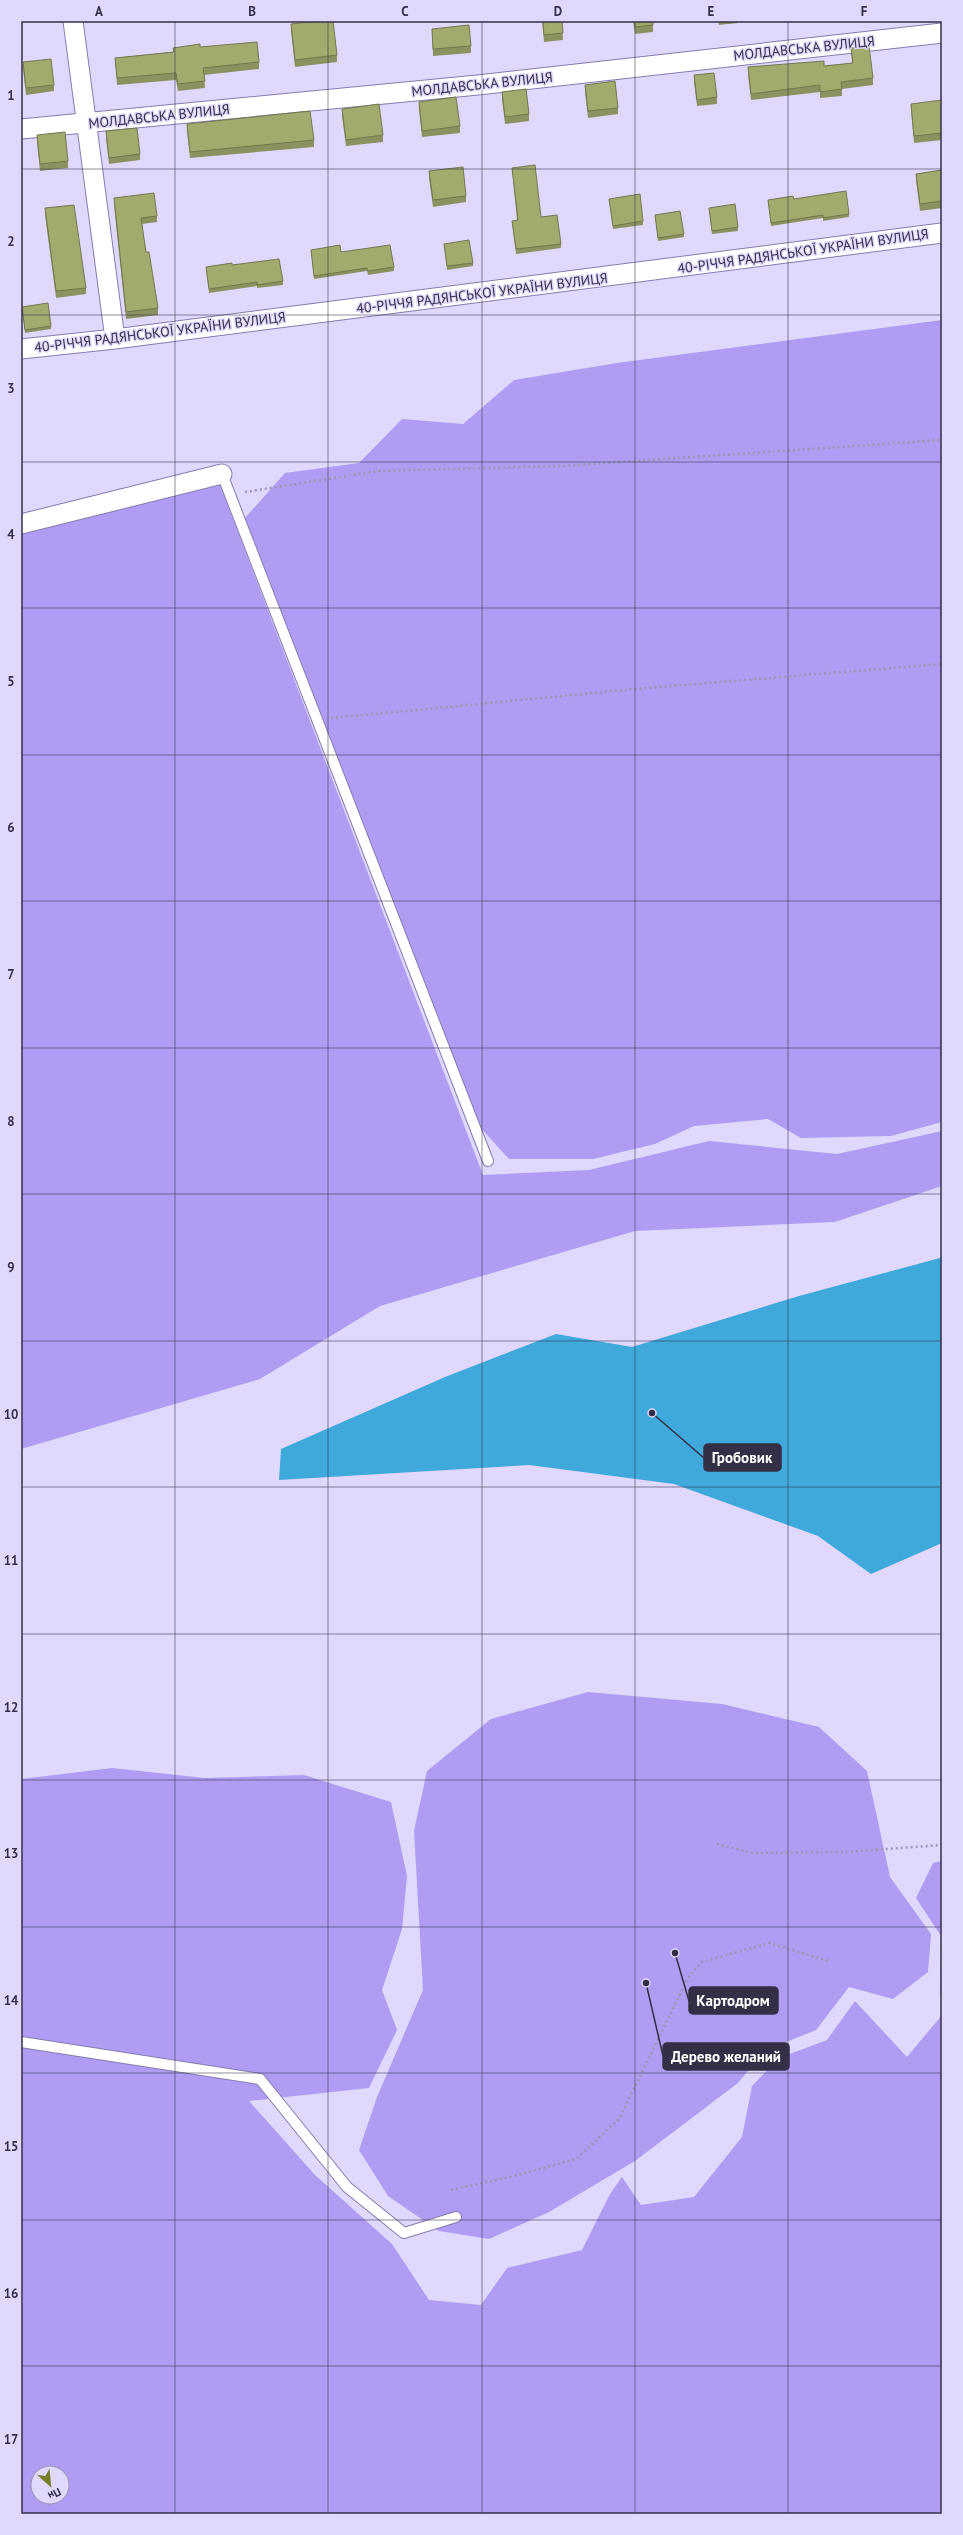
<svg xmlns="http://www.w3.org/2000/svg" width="963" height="2535" viewBox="0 0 963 2535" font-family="'PT Sans',sans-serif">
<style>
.green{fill:#b09df3;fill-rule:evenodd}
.water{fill:#40a9db}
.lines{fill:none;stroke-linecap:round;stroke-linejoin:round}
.lane-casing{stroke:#867bb1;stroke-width:12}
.street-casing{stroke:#867bb1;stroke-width:21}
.path{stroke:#9c96b5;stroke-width:2.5;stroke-dasharray:2 3;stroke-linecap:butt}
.lane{stroke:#fff;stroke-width:10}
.street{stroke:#fff;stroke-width:19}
.wall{fill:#8c925f}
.building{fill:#a3aa6e;stroke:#72774d}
.grid{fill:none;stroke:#342f46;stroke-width:1;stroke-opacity:0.55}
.labels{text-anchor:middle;stroke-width:3;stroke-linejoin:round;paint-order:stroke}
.street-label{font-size:14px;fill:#342f46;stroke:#e0d9fd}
.leader{fill:none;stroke:#342f46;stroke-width:1.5}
.callout-dot{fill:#342f46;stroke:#e0d9fd;stroke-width:1.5}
.callout{fill:#342f46;stroke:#342f46;stroke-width:1.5}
.callout-label{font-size:15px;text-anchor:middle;font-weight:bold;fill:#fff}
.neatline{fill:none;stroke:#342f46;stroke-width:1.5}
.grid-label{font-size:13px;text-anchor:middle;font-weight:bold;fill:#342f46}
</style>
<rect width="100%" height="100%" fill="#e0d9fd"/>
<path class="green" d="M942,320V1122L891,1136L801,1138L768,1119L694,1126L655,1144L593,1159H509L479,1126L245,518L285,473L359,463L402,419L463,424L514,380L617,363Z
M219,482L483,1175L589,1170L709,1141L837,1154L942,1131V1186L835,1222L635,1231L380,1306L260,1379L21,1449V531Z
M588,1692L722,1704L819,1727L867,1771L890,1877L931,1934L928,1972L893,1999L849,1987L816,2030L764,2051L738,2083L635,2161L549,2212L489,2239L439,2231L388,2196L359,2150L377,2097L423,1990L414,1831L427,1771L491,1719Z
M112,1768L205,1778L304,1775L391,1802L407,1876L402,1929L382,1990L397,2030L369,2088L249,2101L315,2175L392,2244L429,2300L481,2305L507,2268L582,2250L610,2194L622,2177L641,2205L694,2197L742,2137L752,2086L779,2058L827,2040L855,2001L907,2057L942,2015V2514H21V1779ZM38,2473H62V2497H38Z
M942,1861V1996L940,1993L941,1936L916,1898L933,1863Z"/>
<path class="water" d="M942,1256V1543L871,1574L818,1536L674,1484L529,1465L279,1480L281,1449L445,1377L556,1334L632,1347L799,1296L940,1258Z"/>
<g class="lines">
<g class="lane-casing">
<path id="lane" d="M222,474L488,1161
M21,2042L260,2079L347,2187L404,2233L456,2217"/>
</g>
<g class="street-casing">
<path id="street" d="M73,21L115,339
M21,129L478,85L942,33
M21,349L115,339L942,233
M21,524L222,474"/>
</g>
<path class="path" d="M245,492L378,471L562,466L942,440
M331,718L646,688L942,664
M717,1844L753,1853L845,1852L942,1845
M451,2190L510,2177L576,2159L619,2119L689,1976L702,1962L769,1943L829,1961"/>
<use href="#lane" class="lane"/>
<use href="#street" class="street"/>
</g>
<path class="wall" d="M542,21H562L563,40L544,42Z
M633,21H653V32L635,34Z
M718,21H738V23L719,25Z
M291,24L337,55V62L295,67L291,31Z
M432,29L471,46V53L433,56Z
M200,47L259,62V69L204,75L205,88L178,91L176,80L117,85L115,58L173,52V48Z
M851,48L873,78V85L842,89V96L820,98V92L751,100L748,74V67L824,66L852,63Z
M23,62L54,85V91L26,95L23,69Z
M694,75L717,97V104L697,106L694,82Z
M585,85L618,108V114L588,118L585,92Z
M502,92L529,114V121L505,124L502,99Z
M419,102L460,126V133L422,137L419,109Z
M942,103V140L914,143L911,110V104Z
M342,109L383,135V142L346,146L342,116Z
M187,124L314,140V147L190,158L187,131Z
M106,131L140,154V160L109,164L106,138Z
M37,135L68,161V168L40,171L37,142Z
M512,168L541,217L561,244V248L516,254L512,221L517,220Z
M942,170V208L920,211L916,180V174Z
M429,171L466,196V202L433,207L429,178Z
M114,198L157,216V222L142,224L146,252L158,308V315L126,319L114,205Z
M609,199L643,221V225L613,229Z
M794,199L849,214V217L823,221V218L771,226L768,200Z
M45,208L86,288V294L56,298L45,215Z
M709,208L738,227V231L712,234Z
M655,215L684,234V237L658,241Z
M444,244L473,263V266L447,270Z
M311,250L341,252L394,267V271L368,275L367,271L314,279Z
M232,265L283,281V285L257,288V286L209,293L206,267Z
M22,307L51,326V329L25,333Z"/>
<path class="building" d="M317,21H333L337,55L295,60L291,24Z
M543,21H562L563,33L544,35Z
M634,21H653V25L635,27Z
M469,25L471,46L433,49L432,29Z
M257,42L259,62L203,68L205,81L178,84L176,73L117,78L115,58L174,52L173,48L200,44V47Z
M869,46L873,78L841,82L842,89L820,92V85L751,94L748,67L824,61V66L853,63L851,48Z
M51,59L54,85L26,88L23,62Z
M714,73L717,97L697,100L694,75Z
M615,81L618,108L588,111L585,85Z
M526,89L529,114L505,117L502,92Z
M456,97L460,126L422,131L419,102Z
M942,100V133L914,136L911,104Z
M379,104L383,135L346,140L342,109Z
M310,111L314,140L190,152L187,124Z
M137,128L140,154L109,158L106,131Z
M65,132L68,161L40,164L37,135Z
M535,165L541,217L557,215L561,244L516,249L512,221L518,220L512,168Z
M463,167L466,196L433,200L429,171Z
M942,170V201L920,204L916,174Z
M846,191L849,214L823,218V215L771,223L768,200L793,196L794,199Z
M154,193L157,216L141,218L146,252H149L158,308L126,312L114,198Z
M640,194L643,221L613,226L609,199Z
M735,204L738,227L712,231L709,208Z
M74,205L86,288L56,291L45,208Z
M680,211L684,234L658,238L655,215Z
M469,240L473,263L447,266L444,244Z
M340,245L341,252L390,245L394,267L368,271L367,268L314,276L311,250Z
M279,259L283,281L257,285V282L209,289L206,267L232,263V265Z
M48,303L51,326L25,330L22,307Z"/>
<path class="grid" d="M175,21V2514M328,21V2514M482,21V2514M635,21V2514M788,21V2514M21,169H942M21,315H942M21,462H942M21,608H942M21,755H942M21,901H942M21,1048H942M21,1194H942M21,1341H942M21,1487H942M21,1634H942M21,1780H942M21,1927H942M21,2073H942M21,2220H942M21,2366H942"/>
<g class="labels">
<g class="street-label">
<text transform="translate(804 48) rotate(-6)" y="5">МОЛДАВСЬКА ВУЛИЦЯ</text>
<text transform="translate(482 84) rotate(-6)" y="5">МОЛДАВСЬКА ВУЛИЦЯ</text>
<text transform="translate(159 116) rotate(-6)" y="5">МОЛДАВСЬКА ВУЛИЦЯ</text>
<text transform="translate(803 251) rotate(-8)" y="5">40-РІЧЧЯ РАДЯНСЬКОЇ УКРАЇНИ ВУЛИЦЯ</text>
<text transform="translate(482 293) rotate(-7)" y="5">40-РІЧЧЯ РАДЯНСЬКОЇ УКРАЇНИ ВУЛИЦЯ</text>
<text transform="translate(160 332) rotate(-7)" y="5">40-РІЧЧЯ РАДЯНСЬКОЇ УКРАЇНИ ВУЛИЦЯ</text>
</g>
</g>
<path class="leader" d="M652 1413L704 1458M675 1953L689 2001M646 1983L663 2056"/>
<g class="callout-dot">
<circle cx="652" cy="1413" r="4"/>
<circle cx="675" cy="1953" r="4"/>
<circle cx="646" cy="1983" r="4"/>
</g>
<g class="callout">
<rect x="704" y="1444" width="77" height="27" rx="4"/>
<rect x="689" y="1987" width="89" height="27" rx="4"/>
<rect x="663" y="2043" width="126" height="27" rx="4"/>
</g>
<g class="callout-label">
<text x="742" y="1463">Гробовик</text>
<text x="733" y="2006">Картодром</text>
<text x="726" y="2062">Дерево желаний</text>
</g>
<rect width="963" height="2535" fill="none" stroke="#e0d9fd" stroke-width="44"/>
<g transform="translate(50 2485) rotate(153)"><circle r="19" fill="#e0d9fd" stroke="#9b95b4"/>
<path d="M0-3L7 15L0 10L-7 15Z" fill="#767d27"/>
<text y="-6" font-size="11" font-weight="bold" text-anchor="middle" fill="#342f46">Пн</text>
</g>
<rect x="22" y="22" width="919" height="2491" class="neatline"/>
<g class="grid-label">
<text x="99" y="16">A</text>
<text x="252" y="16">B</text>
<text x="405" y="16">C</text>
<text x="558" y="16">D</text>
<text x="711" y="16">E</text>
<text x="864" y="16">F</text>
<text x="11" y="100">1</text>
<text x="11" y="246">2</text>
<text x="11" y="393">3</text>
<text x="11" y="539">4</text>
<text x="11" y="686">5</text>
<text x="11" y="832">6</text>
<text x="11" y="979">7</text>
<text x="11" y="1126">8</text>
<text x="11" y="1272">9</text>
<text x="11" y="1419">10</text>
<text x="11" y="1565">11</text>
<text x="11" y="1712">12</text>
<text x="11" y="1858">13</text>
<text x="11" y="2005">14</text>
<text x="11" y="2151">15</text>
<text x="11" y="2298">16</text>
<text x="11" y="2444">17</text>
</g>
</svg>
